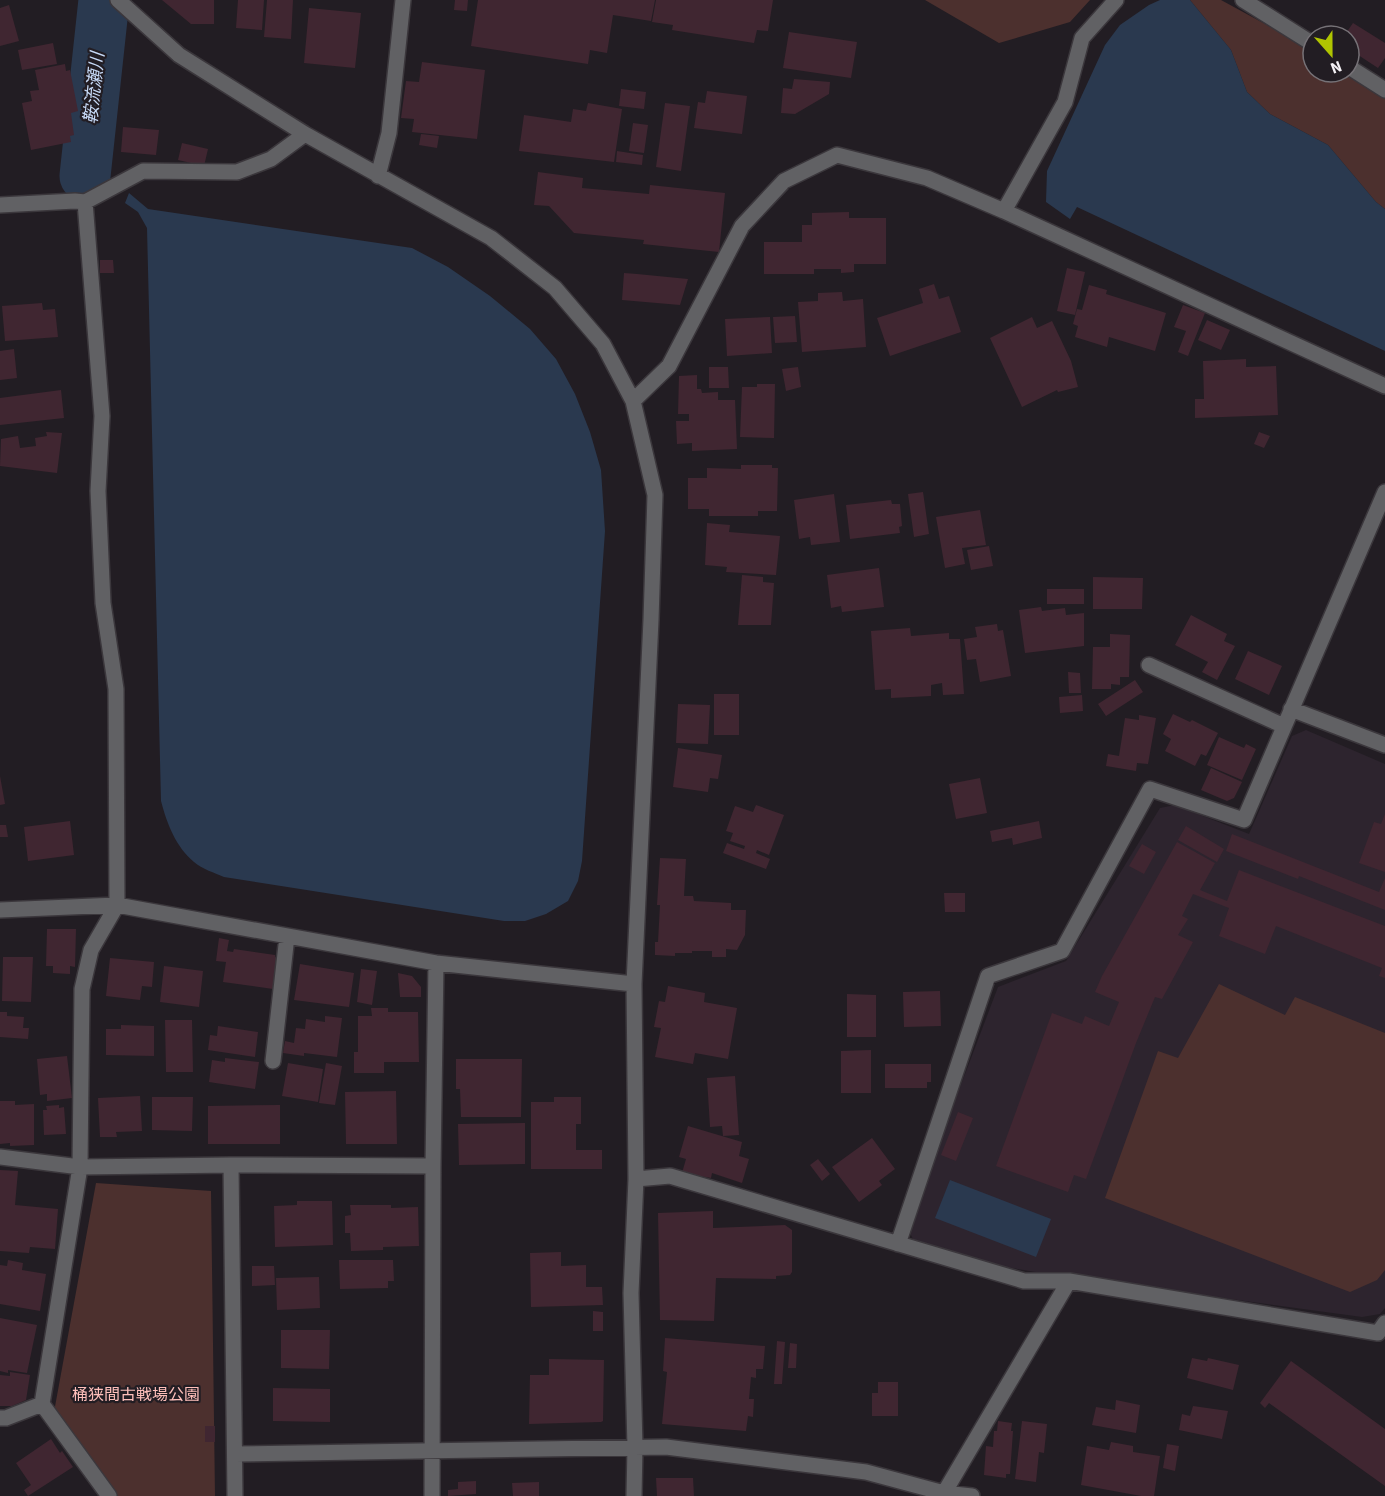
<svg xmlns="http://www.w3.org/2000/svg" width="1385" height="1496" viewBox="0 0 1385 1496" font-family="'Source Sans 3','Noto Sans JP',sans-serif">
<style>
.built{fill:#2d242e}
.green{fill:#4c302e}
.water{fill:#2a394f}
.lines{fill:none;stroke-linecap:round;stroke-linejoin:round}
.river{stroke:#2a394f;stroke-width:51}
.building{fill:#402631}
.minor-casing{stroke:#3b373c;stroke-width:18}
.minor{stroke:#616164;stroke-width:15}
.labels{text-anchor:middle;stroke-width:4.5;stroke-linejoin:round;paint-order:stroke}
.park-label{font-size:16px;fill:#febfba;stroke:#221d23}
.water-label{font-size:18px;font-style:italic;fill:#c6d9f6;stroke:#221d23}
</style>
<rect width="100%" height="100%" fill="#221d23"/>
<path class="built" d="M1306,730L1385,764V1308L1380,1314L1362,1317L1041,1273L989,1264L913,1239L907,1227L998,987L1066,961L1160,808L1175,805L1249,834L1292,736Z"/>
<path class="green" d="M925,0H1090L1070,22L999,43Z
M1190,0H1221L1313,50V72H1347L1385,97V209L1376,202L1328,145L1270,114L1247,92L1231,50Z
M1219,984L1285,1015L1295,997L1385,1033V1270L1377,1280L1350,1292L1105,1198L1158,1051L1178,1058Z
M96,1183L211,1191L215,1496H113L54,1412Z"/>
<path class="water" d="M1160,0H1190L1231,50L1247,92L1270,114L1328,145L1376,202L1385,209V351L1077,207L1070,219L1046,202L1047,171L1105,45L1120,25L1149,5Z
M129,193L148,209L412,248L448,267L490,296L530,329L556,359L575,394L590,432L601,470L605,531L582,861L578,881L568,901L546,914L525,921H504L224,877C215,873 202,869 194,862C176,847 167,824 161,801L147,228L138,212L125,203Z
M950,1180L1051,1219L1036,1257L935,1218Z"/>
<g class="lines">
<path class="river" d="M85,176L104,0"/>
</g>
<path class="building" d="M162,0H214V24H191Z
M238,0H264L262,30L236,28Z
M267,0H293L291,39L264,37Z
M455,0H468L467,11L454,10Z
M478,0H655L651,21L613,15L607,53L590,50L588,64L471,46Z
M656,0H773L768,31L757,30L754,43L672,30L673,25L652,22Z
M9,5L19,41L0,46V8Z
M309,8L361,13L355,68L304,63Z
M1353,23L1385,43V58L1378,68L1349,49V36H1344Z
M789,32L857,42L851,78L783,68Z
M53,43L57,64L22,70L18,50Z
M422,62L485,70L477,139L412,132L414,119L401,118L406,81L419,82Z
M65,64L66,71L70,70L78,111L71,113L74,135L70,136L71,142L31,150L22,103L32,101L30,91L39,90L35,70Z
M794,79L830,82L829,94L795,114L781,113L783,88L792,89Z
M621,89L646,92L644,109L619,106Z
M707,91L747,96L742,134L694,128L698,102L705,103Z
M588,103L622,109L614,162L519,151L524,115L571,122L573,109L586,111Z
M665,103L690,106L681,171L656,167Z
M633,123L648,125L644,153L629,151Z
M123,127L159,130L156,155L121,152Z
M421,134L439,136L437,148L419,145Z
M182,143L208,149L204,166L178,160Z
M617,151L643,155L642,165L616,162Z
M538,172L583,178L582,188L649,194L650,185L725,193L719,252L643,244L644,240L574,233L549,206L534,205Z
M849,212V218H886V264H854V272L841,273V269H814V274H764V242H802V225H812V213Z
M100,260H113L114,273H100Z
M1067,268L1085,272L1075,315L1057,311Z
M624,273L637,274L688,279L680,305L622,300Z
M934,284L939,299L949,296L961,332L890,356L877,318L923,303L919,289Z
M1089,285L1107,290L1106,294L1166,313L1155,351L1109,337L1107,347L1075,337L1078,326L1073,324L1077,309L1082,310Z
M842,292L843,301L863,299L866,347L802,352L798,302L818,301V293Z
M42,303L43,310L55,309L58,337L5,341L2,306Z
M1183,305L1205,313L1188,356L1178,352L1186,331L1174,327Z
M795,316L797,342L775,343L773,317Z
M770,317L772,353L727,356L725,319Z
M1032,317L1037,328L1052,321L1071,361L1078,387L1058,392L1057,390L1022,407L990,338Z
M1207,320L1230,330L1221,350L1198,340Z
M14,349L17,378L0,380V351Z
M1246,359V367L1276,366L1278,415L1195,418V399H1204L1203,361Z
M709,367H728L729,388H709Z
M798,367L801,387L786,391L782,369Z
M697,375V389H701L702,393L718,392V400H735L737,449L692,451V443L677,444L676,421H689V414H678L679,376Z
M757,384H775L774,438L740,437L742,387H757Z
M61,390L64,418L0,425V398Z
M46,432L62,433L57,473L0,466L1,439L18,436L20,448L36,446L35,438L47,436Z
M1259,432L1270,436L1264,448L1254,444Z
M741,465H772V468H778L777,511H758V516H709V509H688V478H707V468L741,469Z
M923,492L929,534L914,537L908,494Z
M834,494L840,542L811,545L810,537L799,539L794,500Z
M891,500L892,504H900L902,526L899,527L900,533L850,539L846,505Z
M980,510L986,545L962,548L965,564L945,568L936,517Z
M707,523L730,525L729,532L780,536L776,575L726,572L727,567L705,565Z
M989,546L993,566L971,570L967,550Z
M879,568L884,607L842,612L841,606L831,608L827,575Z
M742,575L763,577V582L774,583L771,625H738Z
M1093,577L1143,578L1142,609H1093Z
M1047,589H1084V604H1047Z
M1041,607L1042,611L1065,608L1066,615L1084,613V646L1025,653L1019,610Z
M1191,615L1227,634L1224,641L1235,646L1217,680L1202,672L1208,662L1175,645Z
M997,624L998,631L1003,630L1011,676L980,682L976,659L967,660L964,639L977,637L975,627Z
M910,628L911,636L949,633V639H960L964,694L943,695L942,683L931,685V696L891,698V689L875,690L871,631Z
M1110,634L1130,635L1129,677H1120V685L1111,684V689H1092L1093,647H1110Z
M1248,651L1282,666L1269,695L1235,679Z
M1068,672L1080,673L1081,693H1069Z
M1135,680L1143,692L1106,716L1098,704Z
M714,694H739V735H714Z
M1082,695L1083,711L1060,713L1059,697Z
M678,704L710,705L708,744L676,743Z
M1173,714L1190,722L1192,720L1218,733L1206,756L1201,754L1195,766L1165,751L1171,739L1163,734Z
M1139,715L1156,718L1148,764L1137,763L1136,771L1106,766L1108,754L1119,756L1125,718L1139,720Z
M1219,737L1244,748L1246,744L1256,749L1242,780L1207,765Z
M678,748L722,755L718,779L710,778L708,792L673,787Z
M1211,768L1242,782L1234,798L1227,801L1201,790Z
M0,776L5,804L0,805Z
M980,778L987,813L956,819L949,784Z
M756,805L784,815L769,855L757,850L756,853L770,859L766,869L723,853L727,843L744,849L745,846L730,841L733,833L726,831L735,806L753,812Z
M1385,814V872L1359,863L1374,822L1381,824Z
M70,821L74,855L28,861L24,827Z
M1039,821L1042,838L1013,845L1012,838L992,842L990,831Z
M0,825H6L8,837H0Z
M1186,826L1224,849L1217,862L1178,840Z
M1232,834L1379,892L1385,878V910L1299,876L1298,879L1226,851Z
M1177,842L1215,863L1200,890L1227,901L1239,870L1385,926V978L1379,976L1382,968L1276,926L1265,954L1219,936L1229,908L1193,894L1182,916L1188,919L1178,935L1193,942L1162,999L1155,997L1136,1043L1086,1179L1074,1175L1068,1192L996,1166L1052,1013L1082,1024L1085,1016L1109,1026L1119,1002L1095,992L1102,976Z
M1142,844L1156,852L1144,874L1129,866Z
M660,858L686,859L684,896H693L694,901L731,903V910H746L745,935L737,950L726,949V957H712V951H692V953H675V956L655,955V942H658L660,905H657Z
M944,893H965V912H945Z
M47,929H76L75,967L70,966V974L53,973V966H46Z
M219,938L229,940L227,951L233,952L234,949L275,955V957L278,958L273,989L223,982L226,962L216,961Z
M3,957H33L31,1002L2,1001Z
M110,958L154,962L152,987L142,986L140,1000L106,996Z
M300,964L354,973L349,1007L294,1000Z
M164,966L203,971L199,1007L160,1002Z
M361,969L377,971L372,1005L357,1002Z
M398,973L412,976L421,987V997H400Z
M668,986L705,993L704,1002L737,1008L728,1059L695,1053L693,1064L655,1057L661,1028L654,1027L659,1001L665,1002Z
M940,991L941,1026L904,1027L903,992Z
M847,994L876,995V1037H847Z
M371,1008H388V1012H418L419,1062H384V1073H354V1052H358V1016H372Z
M0,1012H7V1016L24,1017L23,1028H29L28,1039L0,1037Z
M325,1016L342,1018L337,1057L304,1053V1056L283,1053L285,1041L294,1043L296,1028L305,1029L306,1019L325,1022Z
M165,1020H192L193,1072H166Z
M121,1025L154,1026V1056L106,1055V1029H121Z
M218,1026L258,1032L255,1057L208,1050L210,1035L217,1036Z
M871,1050V1093H841V1051Z
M67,1056L72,1098L47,1101V1094L40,1095L37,1059Z
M225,1058L259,1062L255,1089L209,1082L212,1060L225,1062Z
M456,1059H522L521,1117H461L460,1089H456Z
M288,1063L323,1069L318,1102L282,1096Z
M326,1063L342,1066L335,1105L319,1103Z
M885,1064H931V1082H927V1088H885Z
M735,1076L739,1135L723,1136L722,1126L710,1127L707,1078Z
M396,1091L397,1144H346L345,1092Z
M140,1096L142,1131L116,1132L117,1137H100L98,1098Z
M152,1097H193L192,1131L152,1130Z
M554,1097H581V1124H576V1150H602V1169H531V1102H554Z
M0,1101H15V1105L34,1104V1145L10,1146V1143L0,1144Z
M59,1105V1108L64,1107L66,1134L44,1135L43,1110H47L46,1106Z
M280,1105V1144H208V1106Z
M958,1112L973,1118L956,1161L941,1155Z
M525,1123V1164L459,1165L458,1124Z
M688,1126L742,1142L739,1156L749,1159L742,1183L712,1173L711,1178L682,1173L686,1159L679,1157Z
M872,1138L895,1169L879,1181L882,1185L859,1202L832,1167Z
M818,1159L830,1174L822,1181L810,1165Z
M0,1170L18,1171L15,1205L58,1209L55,1249L30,1247L29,1253L0,1251Z
M297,1201H332L333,1245L275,1247L274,1206L297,1205Z
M350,1205H391V1208L418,1207L419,1246L383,1247V1250L351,1251L350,1233H345V1216L351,1215Z
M713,1211V1228L785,1225L792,1230V1272L790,1275L776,1276V1279L716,1278L714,1321L660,1320L658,1213Z
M561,1252V1266L586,1265V1287H602L603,1305L531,1307L530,1253Z
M8,1260L23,1263L22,1270L46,1274L40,1311L0,1304V1265L7,1266Z
M339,1260H393L394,1281H388V1288L340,1289Z
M252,1266H274L275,1285L252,1286Z
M319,1277L320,1308L277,1310L276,1278Z
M593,1311L603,1312V1331H593Z
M0,1318L37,1325L27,1373L8,1370V1373L0,1371Z
M281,1330H330L329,1369L281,1368Z
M665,1338L765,1346L763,1369H756V1378L751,1377L749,1399H754L753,1417L748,1416L746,1431L662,1424L667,1372L663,1371Z
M777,1341L785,1342L782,1384H774Z
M790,1343L797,1344L796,1368H788Z
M1192,1358L1207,1361L1208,1358L1239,1365L1233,1390L1187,1378Z
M549,1359L604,1360L603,1421L601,1422L529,1424L530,1375H549Z
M1291,1361L1385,1429V1486L1269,1403L1265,1408L1260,1403Z
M10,1372L30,1375L26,1400L12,1406H0V1375L10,1376Z
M878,1382H898V1416H872V1393H878Z
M273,1388L330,1389V1422L273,1421Z
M1116,1400L1140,1405L1136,1433L1092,1425L1096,1407L1115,1410Z
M1193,1406L1228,1411L1222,1439L1179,1430L1182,1414L1190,1416Z
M998,1421L1012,1423L1011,1431H1013L1010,1474H1006V1478L984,1475L986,1446L993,1447L994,1431H997Z
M1022,1421L1047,1424L1044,1453L1039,1452L1036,1482L1015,1479Z
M205,1426H215V1442H205Z
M51,1439L60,1453L62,1451L73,1467L28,1496L24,1490L31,1485L16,1463Z
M1111,1442L1133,1446V1452L1160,1456L1154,1496H1141L1081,1485L1087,1446L1109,1450Z
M1167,1444L1179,1446L1175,1471L1163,1468Z
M656,1478H693L694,1496H657Z
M476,1481V1494L448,1496V1490L458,1489V1482Z
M539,1482V1496H513L512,1483Z"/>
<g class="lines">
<g class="minor-casing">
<path id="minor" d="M118,0L179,55L305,134L491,238L555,288L603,344L633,401L655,495L651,620L634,984L636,1179L631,1293L635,1447L634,1496
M1243,0L1313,44
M1349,67L1385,90
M378,176L389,133L403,0
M0,205L75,201L85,202L143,171L237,172L271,159L305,134
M1004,211L1065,102L1082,38L1116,0
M633,401L669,366L742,226L784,181L837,155L927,178L1004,211L1385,386
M1149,665L1284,726
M1291,709L1385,745
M0,910L117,905L436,963L634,984
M273,1061L287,936
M0,1157L80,1167L231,1165L433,1166
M231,1165L235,1496
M636,1179L670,1176L1024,1281H1069L1378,1333L1385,1323
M898,1244L988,976L1062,951L1150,789L1244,820L1385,492
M42,1404L109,1496
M0,1418H6L42,1404L80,1167L82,989L91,950L117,905L116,689L103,603L98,491L102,416L85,202
M235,1454L666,1447L866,1472L944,1493L972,1496
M944,1493L1069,1281
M432,1496L433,1166L436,963"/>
</g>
<use href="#minor" class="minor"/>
</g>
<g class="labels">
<g class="park-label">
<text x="136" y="1400">桶狭間古戦場公園</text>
</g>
<g class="water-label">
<text transform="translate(94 88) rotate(-84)" y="6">鞍流瀬川</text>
</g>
</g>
<g transform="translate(1331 54) rotate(159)"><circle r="28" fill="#221d23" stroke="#767277" stroke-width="1.5"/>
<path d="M0-4.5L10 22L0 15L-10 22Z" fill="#b0c501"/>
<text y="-9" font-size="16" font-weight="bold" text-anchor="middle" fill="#f5f2f6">N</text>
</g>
</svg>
